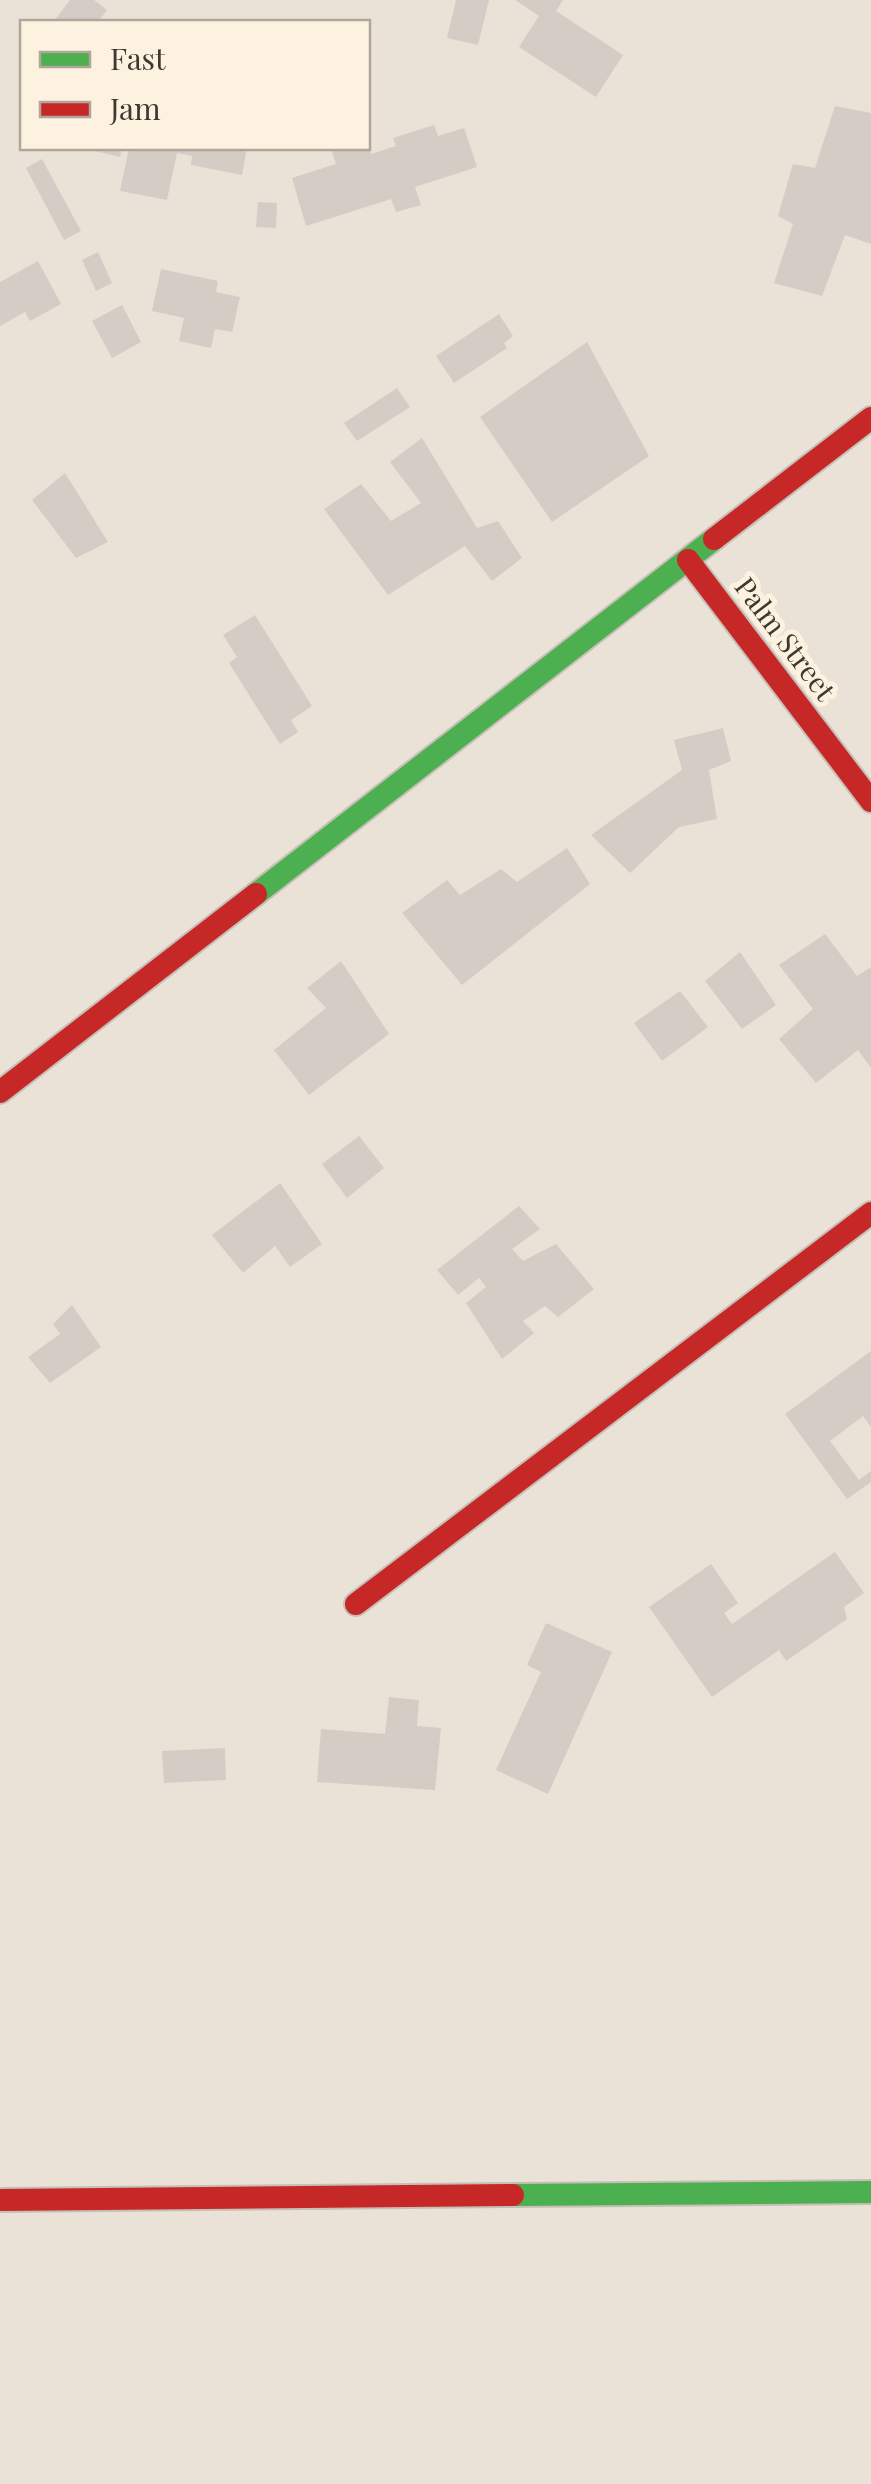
<svg xmlns="http://www.w3.org/2000/svg" width="871" height="2484" viewBox="0 0 871 2484" font-family="'Playfair Display',serif">
<style>
.building{fill:#d5ccc6}
.lines{fill:none;stroke-linecap:round;stroke-linejoin:round}
.fast-casing{stroke:#c6bfb6;stroke-width:26}
.jam-casing{stroke:#c6bfb6;stroke-width:26}
.fast{stroke:#4caf50;stroke-width:22}
.jam{stroke:#c62828;stroke-width:22}
.labels{text-anchor:middle;stroke-width:10;stroke-linejoin:round;paint-order:stroke}
.street-label{font-size:28px;fill:#3d3830;stroke:#fdf1e0}
</style>
<rect width="100%" height="100%" fill="#eae2d6"/>
<path class="building" d="M70,0H94L107,10L98,22H53Z
M456,0H489L478,45L447,38Z
M515,0H563L556,11L623,55L596,97L519,47L539,16Z
M835,106L871,113V244L845,235L822,296L774,283L793,224L778,216L793,164L815,168Z
M434,125L438,136L464,128L477,167L415,187L421,205L396,212L391,199L306,226L292,178L336,164L331,148H369L371,154L396,146L393,138Z
M82,148H122L120,157Z
M129,148H247L242,175L191,165L192,156L177,153L167,200L120,191Z
M42,159L81,231L64,240L26,168Z
M258,202L277,203L276,228L256,227Z
M98,252L112,283L96,291L82,260Z
M38,261L61,304L30,321L25,312L0,326V282Z
M161,269L218,281L216,292L240,297L232,332L215,329L211,348L179,341L184,318L152,311Z
M122,305L141,342L112,358L92,321Z
M499,314L513,336L504,343L507,348L454,383L436,356Z
M587,342L649,456L552,522L480,417Z
M397,388L410,407L357,441L344,423Z
M422,438L477,528L498,521L522,558L492,581L465,546L388,595L324,509L361,484L391,521L421,503L390,462Z
M65,473L108,542L76,558L32,500Z
M255,615L312,706L291,720L298,732L280,744L229,663L237,657L223,635Z
M723,728L731,761L709,770L717,819L679,827L630,873L591,835L682,770L674,740Z
M567,848L590,884L462,985L402,913L447,880L460,895L501,869L517,882Z
M825,934L857,976L871,967V1068L858,1050L816,1083L779,1039L813,1009L779,965Z
M740,952L776,1005L742,1029L705,981Z
M341,961L389,1034L309,1095L274,1050L326,1008L307,988Z
M680,991L708,1027L662,1061L634,1023Z
M359,1136L384,1168L347,1198L322,1164Z
M280,1183L322,1244L290,1267L275,1246L243,1273L212,1235Z
M519,1206L540,1229L512,1249L523,1261L556,1244L594,1289L558,1317L545,1306L523,1321L534,1333L502,1359L466,1303L486,1287L479,1278L458,1295L437,1270Z
M72,1305L101,1347L50,1383L28,1357L60,1334L53,1324Z
M871,1351V1427L863,1416L830,1441L859,1480L871,1471V1482L847,1499L785,1414Z
M835,1552L864,1593L844,1607L847,1619L786,1661L779,1650L712,1697L649,1607L711,1564L738,1603L724,1613L732,1624Z
M546,1623L612,1652L548,1794L496,1770L541,1672L527,1665Z
M389,1697L419,1700L417,1726L441,1728L435,1790L317,1782L321,1729L385,1734Z
M225,1748L226,1780L164,1783L162,1751Z"/>
<g class="lines">
<g class="fast-casing">
<path id="fast" d="M256,894L714,539
M513,2195L871,2192"/>
</g>
<g class="jam-casing">
<path id="jam" d="M714,539L871,418
M688,560L871,801
M0,1092L256,894
M356,1604L871,1213
M0,2200L513,2195"/>
</g>
<use href="#fast" class="fast"/>
<use href="#jam" class="jam"/>
</g>
<g class="labels">
<g class="street-label">
<text transform="translate(785 639) rotate(53)" y="10">Palm Street</text>
</g>
</g>
<rect x="20" y="20" width="350" height="130" fill="#fdf1e0" stroke="#b0a79a" stroke-width="2.5"/>
<rect x="40" y="52" width="50" height="15" fill="#4caf50" stroke="#b0a79a" stroke-width="2.5"/>
<text x="110" y="70" font-size="30" fill="#3d3830">Fast</text>
<rect x="40" y="102" width="50" height="15" fill="#c62828" stroke="#b0a79a" stroke-width="2.5"/>
<text x="110" y="120" font-size="30" fill="#3d3830">Jam</text>
</svg>
